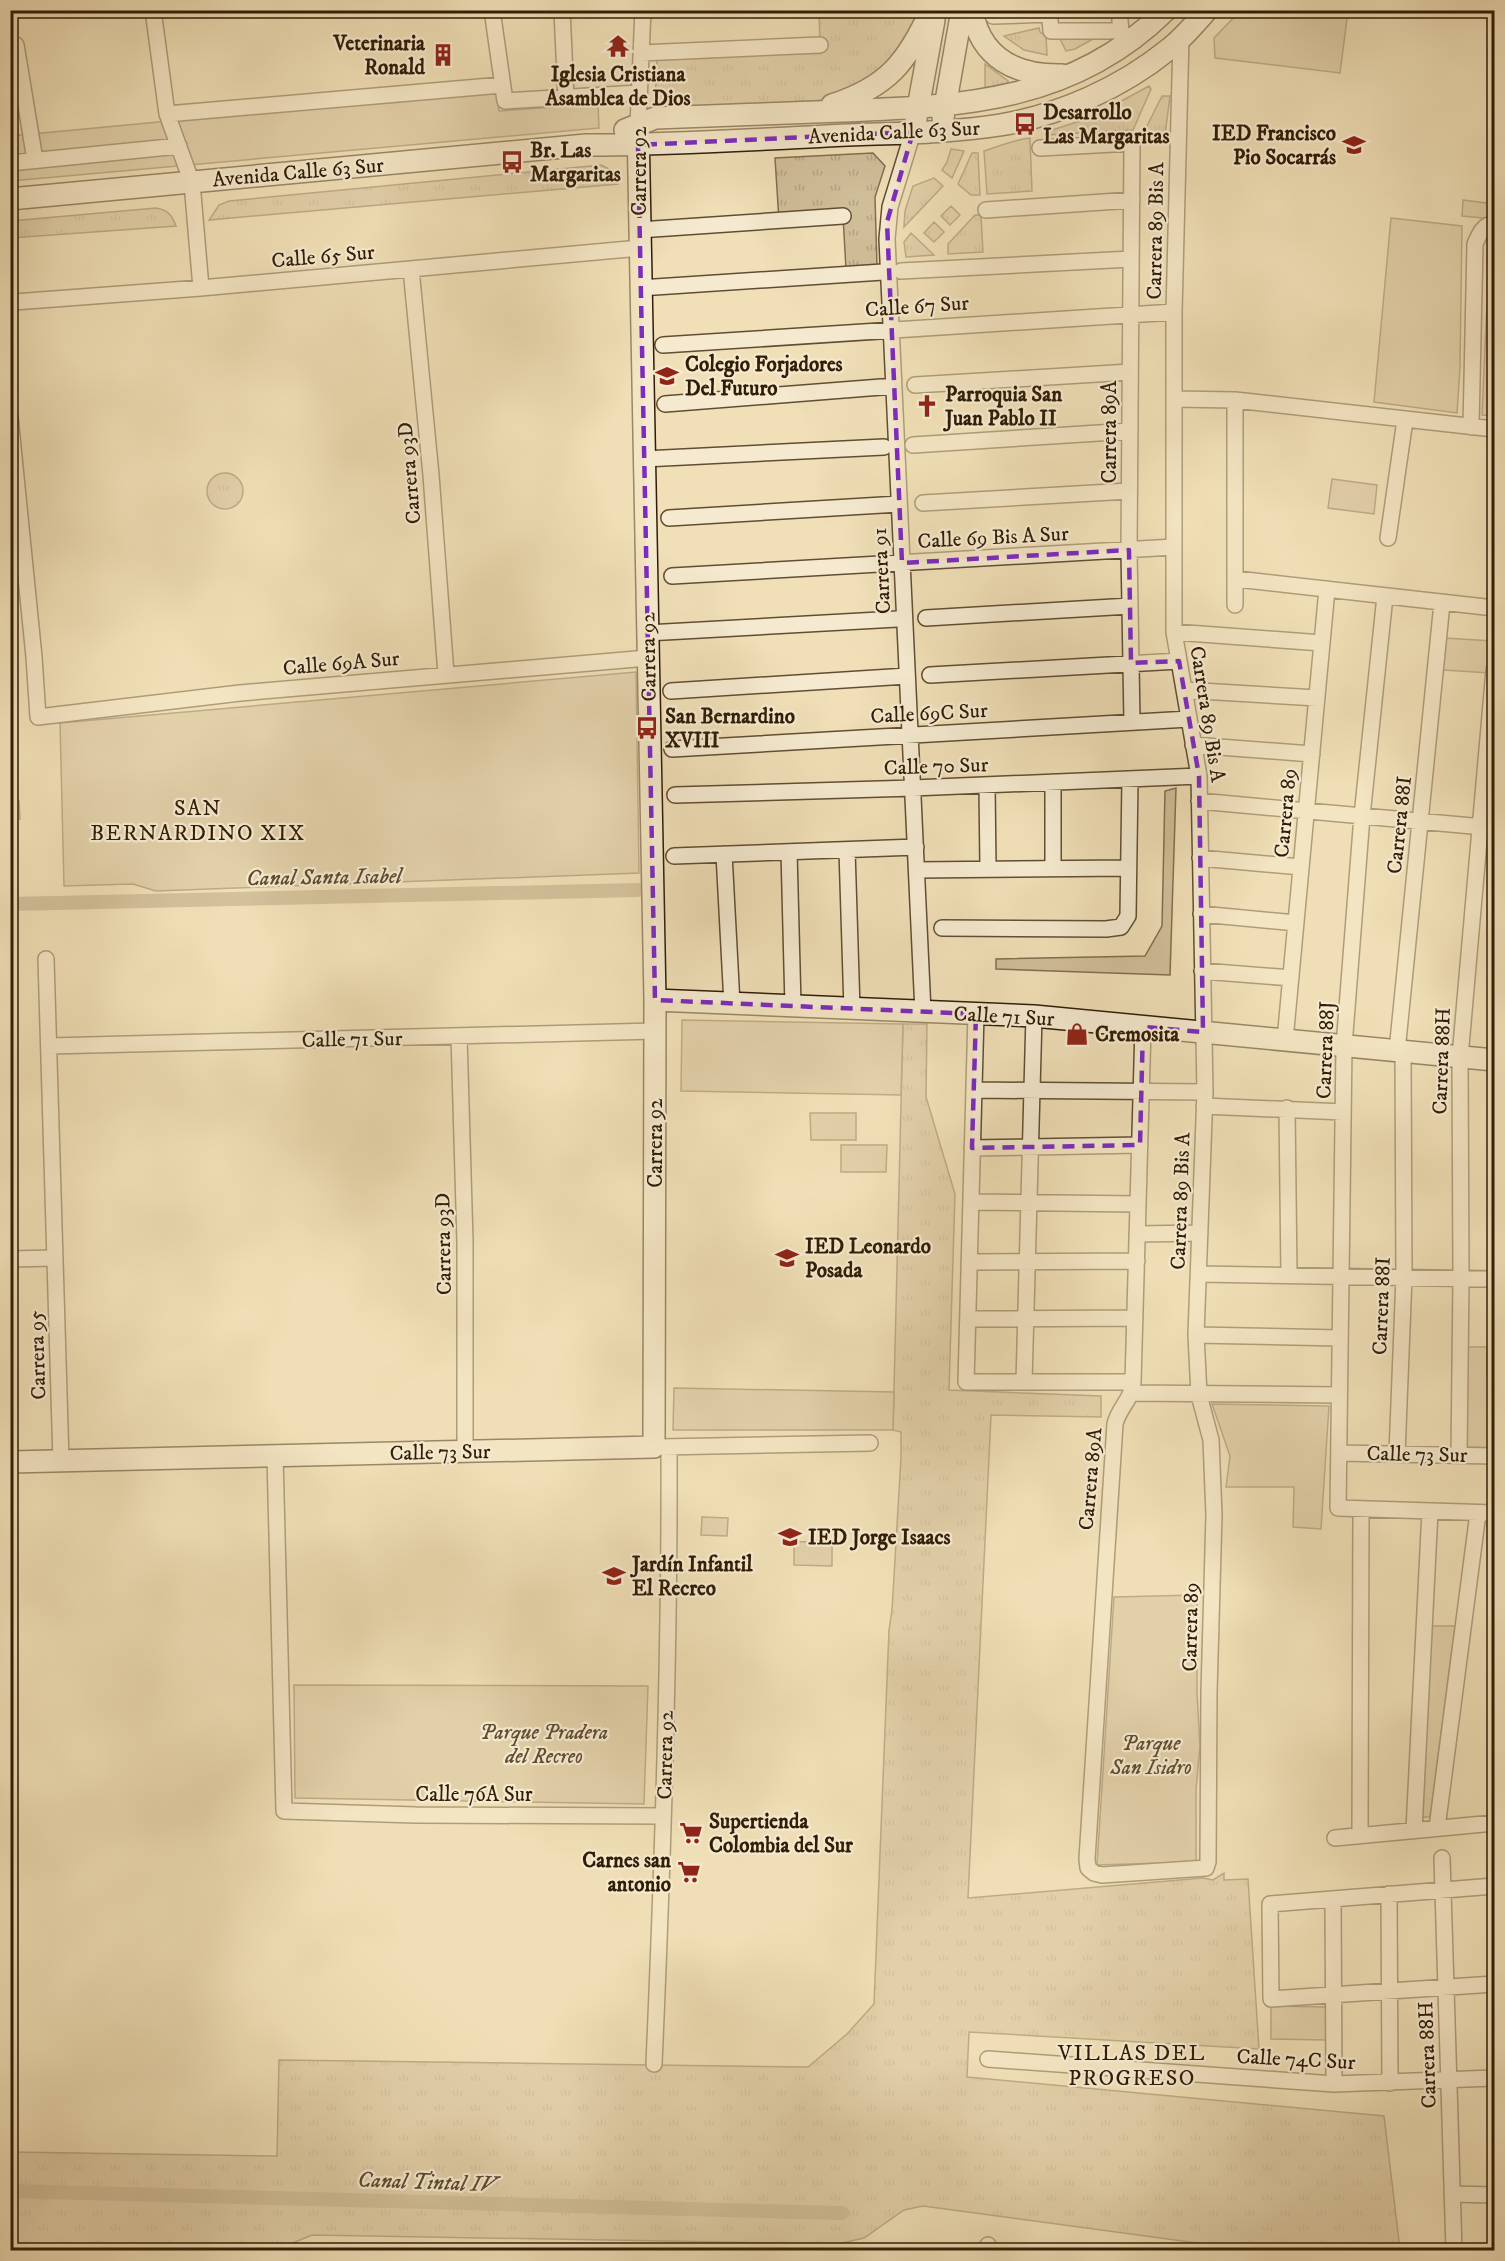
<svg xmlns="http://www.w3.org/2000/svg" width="1505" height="2261" viewBox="0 0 1505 2261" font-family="'IM FELL DW Pica',serif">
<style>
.grass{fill:url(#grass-tufts);stroke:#806e4f;stroke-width:1.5}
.park{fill:#d0be99;stroke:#806e4f;stroke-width:1.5}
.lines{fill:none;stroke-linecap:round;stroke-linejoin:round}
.canal{stroke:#af9d7a;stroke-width:14}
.street-casing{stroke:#614e32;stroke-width:18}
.secondary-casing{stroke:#311d05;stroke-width:24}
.street{stroke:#f5ead0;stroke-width:15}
.secondary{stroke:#f5ead0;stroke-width:21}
.marked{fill:none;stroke:#7b2cbf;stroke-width:4.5;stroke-dasharray:12 8;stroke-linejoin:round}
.labels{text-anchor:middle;stroke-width:4.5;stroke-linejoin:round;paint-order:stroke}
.poi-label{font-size:21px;font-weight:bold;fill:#311d05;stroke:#f5ead0;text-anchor:start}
.street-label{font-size:21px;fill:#311d05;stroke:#f5ead0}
.park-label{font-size:21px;font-style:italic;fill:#614d31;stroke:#f5ead0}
.neighbourhood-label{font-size:22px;letter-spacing:1.5px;fill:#311d05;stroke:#f5ead0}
.water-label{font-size:22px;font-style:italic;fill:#5d4a2e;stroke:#f5ead0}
</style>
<defs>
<pattern id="grass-tufts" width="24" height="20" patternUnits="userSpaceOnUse" patternTransform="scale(1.5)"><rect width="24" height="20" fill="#d0be99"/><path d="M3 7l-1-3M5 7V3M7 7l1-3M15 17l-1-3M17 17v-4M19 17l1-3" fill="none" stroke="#b3a382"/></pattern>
</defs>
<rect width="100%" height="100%" fill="#f0dfb7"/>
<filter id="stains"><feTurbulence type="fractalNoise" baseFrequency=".00333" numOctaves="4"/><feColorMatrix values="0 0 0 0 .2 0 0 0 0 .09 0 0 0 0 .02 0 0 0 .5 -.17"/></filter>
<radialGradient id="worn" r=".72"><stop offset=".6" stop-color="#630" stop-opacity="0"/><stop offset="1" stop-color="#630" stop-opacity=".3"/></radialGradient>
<path class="grass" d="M819,11H919C916,23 900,55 890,64C875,78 839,94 820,101L655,109L657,52L820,44Z
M1039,28L1040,32L1046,36L1047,55L1024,50L1004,36Z
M1089,34L1093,39L1075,49L1066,51L1058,35Z
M985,64L1008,81V83L985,88Z
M1149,86L1151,89L1133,130L1048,135L1049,131L1092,117Z
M1162,96H1170L1164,143L1143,134Z
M1030,138L1032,191L987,194L984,151C1000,146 1013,140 1030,138Z
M951,149L964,151L952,178L942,170L947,162Z
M873,153L885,166L875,197L877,267L846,269L843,216L779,221L775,158Z
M972,153H978L980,195H971L958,184Z
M601,165L615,172L618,184L209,220L219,205L229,201Z
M934,178L943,186L904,227L905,211L913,186Z
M951,206L960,215L950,225L941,216Z
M156,208C168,210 172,215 176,226L11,238V221Z
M975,215H981L983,252L948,254V244Z
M934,222L944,232L934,242L924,233Z
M911,233L934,255L906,257L904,242Z
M207 491a18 18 0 1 1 36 0a18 18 0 1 1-36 0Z
M11,801H19L20,819L11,820Z
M903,1024H927L926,1097L955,1194L949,1390L1101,1396V1417L991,1415L968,1898L1203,1878L1213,1880L1224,1873V1880L1248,1879L1259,2049L969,2032L967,2077L1384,2116L1400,2250H1249L923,2206L904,2210L864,2238L838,2244L312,2235L288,2245L11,2244V2152L277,2156L279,2060L808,2067L847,2034L874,2004L889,1630L892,1610L901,1458V1432L893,1430Z"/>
<path class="park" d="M1240,11H1348L1340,73L1215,58L1214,38Z
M496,90L499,111L598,104L599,128L11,181V136Z
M1463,200L1494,204V219L1462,216Z
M1391,218L1462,226L1460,368L1457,413L1374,402Z
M1490,235H1494V416L1482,415Z
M1332,479L1377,485L1374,514L1328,508Z
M1445,638L1492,641L1490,673L1443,670Z
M636,672L639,873L156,891L133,884L64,886L60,723Z
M1176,788L1170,975L996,969V959L1145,956L1162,926L1165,791Z
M682,1020L903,1024L901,1095L681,1091Z
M810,1113H856V1140H811Z
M841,1145H887L886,1172H841Z
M1466,1347H1487V1377L1494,1378V1448L1464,1447Z
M674,1388L894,1392L893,1430H673Z
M1212,1404L1329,1406L1321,1529L1293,1527L1294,1487H1226L1230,1456Z
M702,1517L728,1518L727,1536L701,1535Z
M832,1541V1566L794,1565V1542Z
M1197,1595V1693L1200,1746L1196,1789V1862L1097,1865L1114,1597Z
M1429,1626H1455L1430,1817H1418Z
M294,1685L648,1686L644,1804L295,1798Z
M1271,2006L1326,2007V2040L1271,2039Z"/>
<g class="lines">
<path class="canal" d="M10,904L638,890
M10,2191L842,2213"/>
<g class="street-casing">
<path id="street" d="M153,10L167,114L192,183L201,288
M492,10L505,101L639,93
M562,10L566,98
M993,10V16L1050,14
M1049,10L1051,31H1121
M1119,10L1121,31L1127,38
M16,45L35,160
M641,53L820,45
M167,114L502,85
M638,125L643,10
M913,132L890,207L887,239L923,1012
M1040,148L1132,143L1129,550L1132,722
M10,163L179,146
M986,210L1132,200
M639,230L843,216
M411,269L431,475L446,674
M901,271L1131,259
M640,288L883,272
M10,304L14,302L201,288L640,248
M663,345L1174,312
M915,385L1130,372
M1174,399L1235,400L1494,429
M1235,400V605
M665,404L894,386
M10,417L34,657L38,717L240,693L648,658
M1471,427L1475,244C1479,235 1483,224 1494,224
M913,445L1130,431
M644,459L884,447
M923,503L1129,491
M669,518L899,504
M1388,538L1405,420
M672,576L1174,547
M1237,579L1494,608
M1385,596L1362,816L1344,1046L1338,1508L1494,1513
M926,618L1130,606
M1174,632L1322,643
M647,633L897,619
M930,675L1179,661
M1184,690L1317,698
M671,691L907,676
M1193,745L1312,754
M672,749L1189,719
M987,785L988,869
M675,795L913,788L1199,776
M1199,801L1494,828
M847,850L852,1009
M789,852L793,1006
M724,854L732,1004
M674,856L916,847
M1200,858L1301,867
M1053,868V782
M917,870L1128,868
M1201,914L1296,923
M942,928L1106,929L1121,927L1128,916L1130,779
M46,959L61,1461
M1202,971L1291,978
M976,1014L966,1382H1133
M1143,1027L1133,1382C1132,1400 1119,1407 1115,1424L1087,1859L1088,1868L1094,1873L1102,1875L1206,1868L1208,1862L1209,1692L1214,1515L1211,1440L1199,1395L1196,1335L1205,1092L1199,776L1174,632V312L1181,38
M459,1036L465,1242V1452
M1285,1040L1327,589
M49,1046L655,1031
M1397,1051L1442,603
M974,1090L1205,1092
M1204,1106L1343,1112
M1287,1108L1289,1275
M972,1148L1140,1145
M971,1202L1138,1204
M1137,1234L1200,1233
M10,1259L55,1258
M969,1262L1137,1261
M1199,1274L1494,1279
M968,1319L1135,1318
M1196,1335L1340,1338
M1024,1382L1034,1016
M1132,1393L1339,1395
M660,1447L870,1443
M1339,1453L1494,1456
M1397,1454L1404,1277L1403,1051
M1459,1455L1461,1278L1460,1057L1494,670
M275,1456L284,1811L416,1815L663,1816
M1437,1828L1478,1513
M1414,1830L1430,1511
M1360,1835L1361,1509
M1335,1838L1494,1823V1820
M1442,1858L1454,2250
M1494,1886L1270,1904L1271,1999L1494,1984
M1389,1894L1390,2083
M1333,1899L1334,2084
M988,2059L1334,2084L1494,2078
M654,2064C663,1858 670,1653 669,1447
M1452,2194L1494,2195
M988,2245V2250"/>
</g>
<g class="secondary-casing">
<path id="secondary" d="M972,10C980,58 1016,76 1062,75
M832,105C887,87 907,63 931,10
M943,118L962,10
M916,119L934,20
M625,130L655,118C717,116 779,113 841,111C964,106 1073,102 1166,10
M10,199L586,145C666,145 746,140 827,136C884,133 943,134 1000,125C1060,115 1121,88 1169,49C1183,38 1195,24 1207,10
M655,1000L1034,1016L1494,1060
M10,1462L654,1447L655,1000L638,125"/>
</g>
<use href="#street" class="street"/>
<use href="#secondary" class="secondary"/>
</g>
<path d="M0 0H1505V2261H0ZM913,132L887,222L902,563L1129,550L1131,663L1179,661L1199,776L1203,1032L1143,1027L1140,1145L972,1148L976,1014L655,1000L638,145Z" fill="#f0dfb7" fill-opacity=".55" fill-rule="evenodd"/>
<path class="marked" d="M913,132L887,222L902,563L1129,550L1131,663L1179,661L1199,776L1203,1032L1143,1027L1140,1145L972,1148L976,1014L655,1000L638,145Z"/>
<defs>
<g id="temple-bare" transform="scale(1.8)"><path d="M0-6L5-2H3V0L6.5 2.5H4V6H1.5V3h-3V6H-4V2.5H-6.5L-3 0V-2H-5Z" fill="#8f2418" stroke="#f5ead0" stroke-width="2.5" paint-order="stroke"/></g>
<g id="building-bare" transform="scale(1.8)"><path d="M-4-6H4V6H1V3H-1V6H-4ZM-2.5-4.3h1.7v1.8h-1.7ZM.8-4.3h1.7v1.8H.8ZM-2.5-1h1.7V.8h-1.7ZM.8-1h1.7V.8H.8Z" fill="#8f2418" stroke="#f5ead0" stroke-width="2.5" paint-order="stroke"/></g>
<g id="bus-bare" transform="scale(1.8)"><path d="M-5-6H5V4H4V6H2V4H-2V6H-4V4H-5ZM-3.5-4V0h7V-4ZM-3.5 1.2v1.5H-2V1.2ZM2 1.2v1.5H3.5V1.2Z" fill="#8f2418" stroke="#f5ead0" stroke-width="2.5" paint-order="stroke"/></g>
<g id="school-bare" transform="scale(1.8)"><path d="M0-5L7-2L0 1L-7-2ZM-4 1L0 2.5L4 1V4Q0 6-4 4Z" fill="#8f2418" stroke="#f5ead0" stroke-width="2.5" paint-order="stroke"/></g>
<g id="church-bare" transform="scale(1.8)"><path d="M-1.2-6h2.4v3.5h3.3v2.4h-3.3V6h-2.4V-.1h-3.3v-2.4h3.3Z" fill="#8f2418" stroke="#f5ead0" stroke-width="2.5" paint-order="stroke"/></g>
<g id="shop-bare" transform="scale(1.8)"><path d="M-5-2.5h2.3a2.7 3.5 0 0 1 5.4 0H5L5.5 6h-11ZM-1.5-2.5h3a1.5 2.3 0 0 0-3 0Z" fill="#8f2418" stroke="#f5ead0" stroke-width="2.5" paint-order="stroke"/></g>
<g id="supermarket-bare" transform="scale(1.8)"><path d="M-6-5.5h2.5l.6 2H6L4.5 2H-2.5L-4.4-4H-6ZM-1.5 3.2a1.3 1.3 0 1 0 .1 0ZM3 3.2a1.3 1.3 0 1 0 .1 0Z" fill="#8f2418" stroke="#f5ead0" stroke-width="2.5" paint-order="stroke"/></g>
</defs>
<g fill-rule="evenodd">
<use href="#temple-bare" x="618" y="46"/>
<use href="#building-bare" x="443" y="55"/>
<use href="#bus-bare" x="1025" y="124"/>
<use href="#school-bare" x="1354" y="145"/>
<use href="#bus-bare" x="512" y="162"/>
<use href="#school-bare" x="667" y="376"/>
<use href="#church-bare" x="927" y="406"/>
<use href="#bus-bare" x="647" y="728"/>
<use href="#shop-bare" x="1077" y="1034"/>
<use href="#school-bare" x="787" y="1258"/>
<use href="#school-bare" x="790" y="1537"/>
<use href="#school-bare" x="614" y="1576"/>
<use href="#supermarket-bare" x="691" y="1833"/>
<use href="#supermarket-bare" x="689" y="1872"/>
</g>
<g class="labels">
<g class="poi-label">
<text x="425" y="50" text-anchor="end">Veterinaria<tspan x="425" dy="24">Ronald</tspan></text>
<text x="618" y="81" text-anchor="middle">Iglesia Cristiana<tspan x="618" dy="24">Asamblea de Dios</tspan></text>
<text x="1043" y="119">Desarrollo<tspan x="1043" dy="24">Las Margaritas</tspan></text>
<text x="1336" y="140" text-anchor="end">IED Francisco<tspan x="1336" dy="24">Pio Socarrás</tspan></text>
<text x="530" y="157">Br. Las<tspan x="530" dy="24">Margaritas</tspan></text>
<text x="685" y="371">Colegio Forjadores<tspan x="685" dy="24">Del Futuro</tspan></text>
<text x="945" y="401">Parroquia San<tspan x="945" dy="24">Juan Pablo II</tspan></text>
<text x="665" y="723">San Bernardino<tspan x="665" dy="24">XVIII</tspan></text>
<text x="1095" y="1041">Cremosita</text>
<text x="805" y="1253">IED Leonardo<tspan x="805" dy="24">Posada</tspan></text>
<text x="808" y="1544">IED Jorge Isaacs</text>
<text x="632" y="1571">Jardín Infantil<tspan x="632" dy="24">El Recreo</tspan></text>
<text x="709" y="1828">Supertienda<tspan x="709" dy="24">Colombia del Sur</tspan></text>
<text x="671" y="1867" text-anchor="end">Carnes san<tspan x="671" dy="24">antonio</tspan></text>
</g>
<g class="street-label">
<text transform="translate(894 132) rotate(-3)" y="7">Avenida Calle 63 Sur</text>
<text transform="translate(639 171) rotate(-90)" y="7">Carrera 92</text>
<text transform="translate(298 172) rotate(-5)" y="7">Avenida Calle 63 Sur</text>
<text transform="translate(1155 231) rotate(-89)" y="7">Carrera 89 Bis A</text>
<text transform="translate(323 256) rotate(-5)" y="7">Calle 65 Sur</text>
<text transform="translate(917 306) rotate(-4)" y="7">Calle 67 Sur</text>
<text transform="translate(1109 432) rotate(-90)" y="7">Carrera 89A</text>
<text transform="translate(409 473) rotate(-95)" y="7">Carrera 93D</text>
<text transform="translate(993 537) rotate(-3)" y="7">Calle 69 Bis A Sur</text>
<text transform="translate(881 571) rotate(-93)" y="7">Carrera 91</text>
<text transform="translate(648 657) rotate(-91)" y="7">Carrera 92</text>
<text transform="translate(341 663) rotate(-5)" y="7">Calle 69A Sur</text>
<text transform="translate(929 713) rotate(-3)" y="7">Calle 69C Sur</text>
<text transform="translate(1208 714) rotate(81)" y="7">Carrera 89 Bis A</text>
<text transform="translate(936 766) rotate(-2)" y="7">Calle 70 Sur</text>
<text transform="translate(1285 813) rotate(-85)" y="7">Carrera 89</text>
<text transform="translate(1399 825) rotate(-84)" y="7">Carrera 88I</text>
<text transform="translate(1004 1016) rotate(3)" y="7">Calle 71 Sur</text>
<text transform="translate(352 1039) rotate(-1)" y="7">Calle 71 Sur</text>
<text transform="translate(1325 1050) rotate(-88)" y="7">Carrera 88J</text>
<text transform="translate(1441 1061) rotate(-88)" y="7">Carrera 88H</text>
<text transform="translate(655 1143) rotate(-90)" y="7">Carrera 92</text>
<text transform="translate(1180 1201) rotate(-88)" y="7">Carrera 89 Bis A</text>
<text transform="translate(443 1244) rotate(-91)" y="7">Carrera 93D</text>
<text transform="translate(1381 1306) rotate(-88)" y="7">Carrera 88I</text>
<text transform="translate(37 1355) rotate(-92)" y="7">Carrera 95</text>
<text transform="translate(440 1452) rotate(-1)" y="7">Calle 73 Sur</text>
<text transform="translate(1417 1454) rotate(1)" y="7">Calle 73 Sur</text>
<text transform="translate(1090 1479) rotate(-85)" y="7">Carrera 89A</text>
<text transform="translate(1190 1627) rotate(-89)" y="7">Carrera 89</text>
<text transform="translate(665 1755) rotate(-89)" y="7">Carrera 92</text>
<text x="474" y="1801">Calle 76A Sur</text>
<text transform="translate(1427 2055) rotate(-92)" y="7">Carrera 88H</text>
<text transform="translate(1296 2059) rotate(3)" y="7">Calle 74C Sur</text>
</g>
<g class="park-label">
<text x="544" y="1739">Parque Pradera<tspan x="544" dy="24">del Recreo</tspan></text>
<text x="1151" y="1750">Parque<tspan x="1151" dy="24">San Isidro</tspan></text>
</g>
<g class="neighbourhood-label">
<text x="198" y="815">SAN<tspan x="198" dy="25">BERNARDINO XIX</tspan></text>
<text x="1132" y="2060">VILLAS DEL<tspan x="1132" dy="25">PROGRESO</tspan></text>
</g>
<g class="water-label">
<text transform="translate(324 876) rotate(-1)" y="8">Canal Santa Isabel</text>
<text transform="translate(427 2181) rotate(2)" y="8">Canal Tintal IV</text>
</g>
</g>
<rect width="1505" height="2261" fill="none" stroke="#f0dfb7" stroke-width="36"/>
<rect x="12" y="12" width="1481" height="2237" fill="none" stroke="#311d05" stroke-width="3"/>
<rect x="18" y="18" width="1469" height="2225" fill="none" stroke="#311d05" stroke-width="1.5"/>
<rect width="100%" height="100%" filter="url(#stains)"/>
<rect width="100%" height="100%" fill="url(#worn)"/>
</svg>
